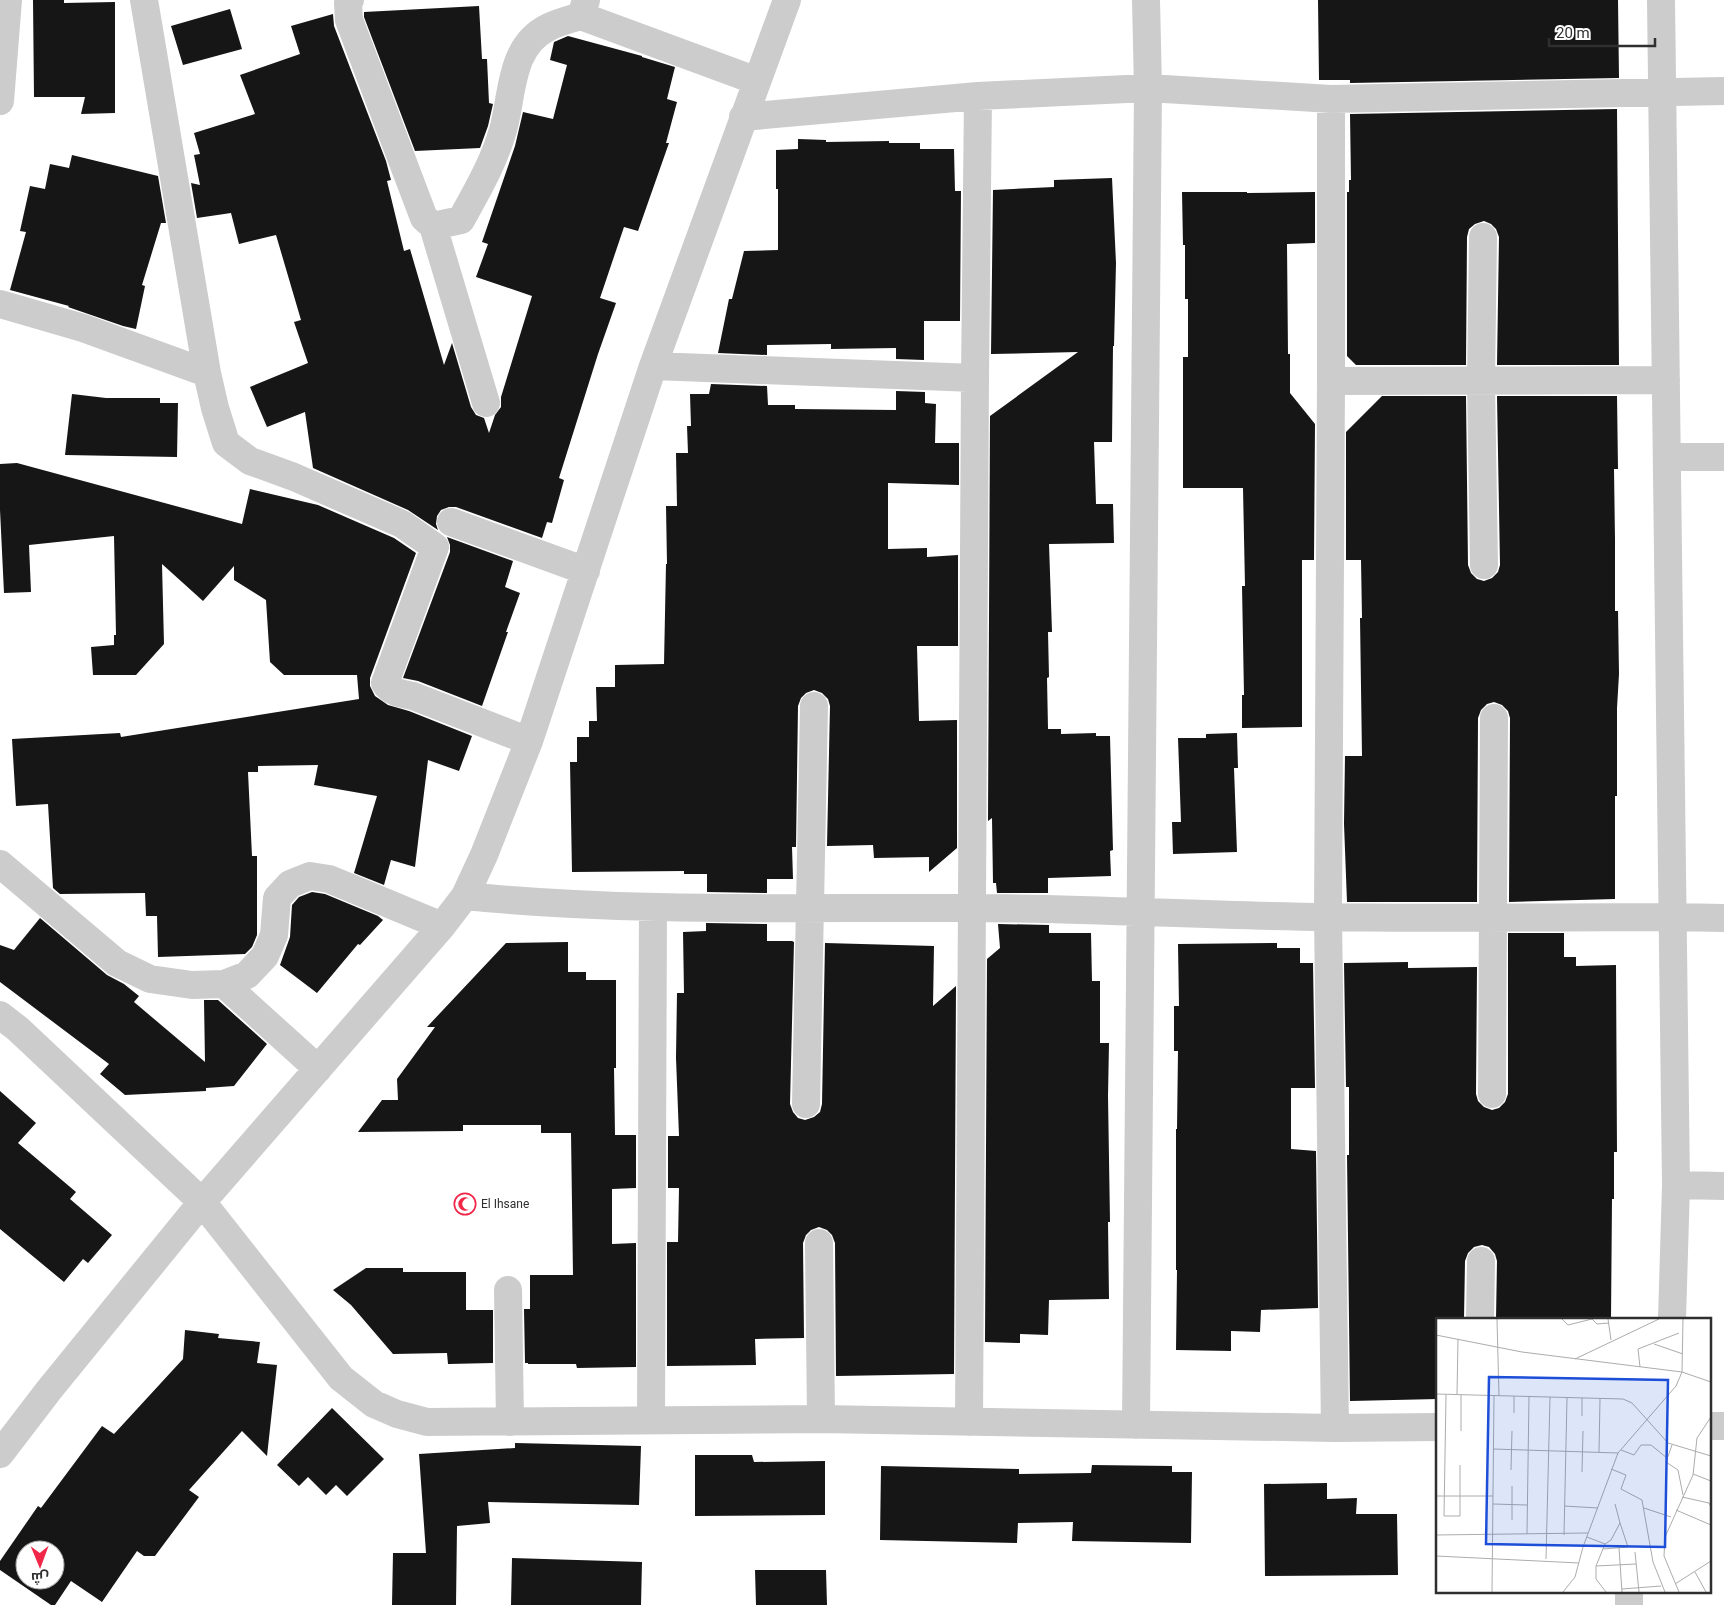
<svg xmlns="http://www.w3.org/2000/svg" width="1724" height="1605" viewBox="0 0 1724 1605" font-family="Roboto,Cairo,sans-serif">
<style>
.building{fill:#161616;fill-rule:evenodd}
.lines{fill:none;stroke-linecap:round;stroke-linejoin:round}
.minor{stroke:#ccc;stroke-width:28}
.labels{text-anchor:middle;stroke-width:5;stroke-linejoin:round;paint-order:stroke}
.poi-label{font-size:12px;fill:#2f2f2f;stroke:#fff;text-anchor:start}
.inset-road{fill:none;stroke:#acacac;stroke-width:1}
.view{fill:#1d4ed8;fill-opacity:0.15;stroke:#1d4ed8;stroke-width:2.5}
.inset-edge{fill:none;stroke:#2f2f2f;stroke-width:2.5}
</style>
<rect width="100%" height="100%" fill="#fff"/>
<path class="building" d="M33,0H64V3L115,2V113L81,114L85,97H34Z
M1318,0H1618L1619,78L1350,83V80H1319Z
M479,6L482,59H487L489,103L493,104L488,126L480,148L415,151L364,17V12Z
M230,9L242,49L183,65L171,26Z
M333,14L334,26L386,161L391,180L387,181L404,251L410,249L444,365L452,343L471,407L476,415L484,418L489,433L495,415L501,407V397L532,296L476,277L488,244L482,242L515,146L523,112L553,119L567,65L550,60L554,42L568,36L642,56V57L675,67L667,99L677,102L666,143H669L638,231L624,227L600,298L616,303L598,354L559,478L564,480L552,523L547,522L542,538L456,507H449L441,510L437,516L436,524L438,530L408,510L313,468L305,412L267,427L250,387L308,363L294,322L301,320L276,235L239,244L231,213L197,218L191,183L200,185L194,155L200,154L194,133L255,114L240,75L300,54L291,26Z
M1617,109L1619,365H1497L1499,237L1496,229L1491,224L1484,221L1475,224L1469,229L1467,237L1466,365H1356L1347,356V192H1349V180H1351L1350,114Z
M798,139L826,140V142L889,141V143H920V149H954L955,191H961L960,321H924V360L896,359V348L831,349V344L767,345V355L718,353L729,299H732L744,251L778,250V189H776V150L798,149Z
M72,155L158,176L166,223H161L142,285L145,286L136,329L123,326L68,307L69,306L10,290L26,232L20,231L30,186L45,189L50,164L69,168Z
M1112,178L1116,263L1114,346H1113L1112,442H1094L1096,504H1113L1114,543L1049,544L1052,632H1048L1049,677L1047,678L1048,729H1061V734L1096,733V736H1110L1113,850L1110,851L1111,876L1048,878V893H997L996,883H993L992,818L988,821L990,416L1078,352L991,354L993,190L1054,187V180Z
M1182,192H1247V193L1315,192V243L1287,244L1288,354H1290V393L1315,424L1314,560H1302V727L1242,728V695H1244L1242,586H1245L1243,488H1183V357H1188V299H1185V245H1183Z
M711,384L767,386L768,405H795V409L896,410V391L925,392V403L936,404L935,443H959V485L888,483V549L927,548V557L958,555V646H917L919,721L957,720V848L929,872V857L874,858L873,845L827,846L830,706L828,699L822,693L814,690L806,693L801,698L798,706L796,847H792L793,879H767V893L707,892V874H684V871L572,872L570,762H577V737H589V721H597L596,687H615V665L664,664L666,564H667L666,506H677L676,453H688L687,426H691L690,394H709Z
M72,394L106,398H160V403H178L177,457L65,455Z
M1382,396H1466L1468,565L1471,573L1477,579L1484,581L1492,578L1498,572L1500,565L1497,396H1617L1618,469H1614L1615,539V611H1618L1619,674L1617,708V796H1615V899L1509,902L1510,718L1508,711L1502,705L1494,702L1487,704L1481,710L1478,718L1477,902H1347L1344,824L1345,756H1362L1360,618H1362L1361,560H1346V432Z
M17,463L242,524L250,489L318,505L394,538L416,553L370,678V686L375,696L388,705L409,711L472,736L459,771L428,760L415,867L391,860L384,885L354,873L377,796L314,785L318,765L258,766V772H248L252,856H257V935L252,947L245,954L158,957L157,916H146L145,893L60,894L53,888L48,804L16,806L12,739L120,733L121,737L359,699L357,675H284L270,662L266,600L234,580V566L203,601L162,564L164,644L136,675H93L91,647L114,645V635H116L114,536L29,545L31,592L4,593L0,510V464Z
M447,537L513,561L505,587L520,593L506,632H508L482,706L418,681L403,678L450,552V545Z
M1237,733L1238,768H1234L1237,852L1173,854L1172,822H1181L1178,738H1206V734Z
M312,892L325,894L378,916L383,920L360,945L358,944L317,993L280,965L290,937L292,905L299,897Z
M40,918L107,975L124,984L139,996L134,1002L205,1062L204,1000H218L267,1044L234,1086L206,1088V1091L125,1095L100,1074L109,1064L0,982V945L14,950Z
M706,923L767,924V941H792L794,942L790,1104L793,1112L798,1118L805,1120L814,1117L820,1112L822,1104L825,943L934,946L933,1006L956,986L954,1374L836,1376L835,1243L832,1235L827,1230L819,1227L811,1230L806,1235L803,1243L804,1338L755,1339L756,1365L667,1366V1242H678L679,1188H668V1136H679L676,1058L677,993H684L683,932L706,931Z
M998,924L1049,925V933H1091L1092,981H1100V1043H1109L1108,1096L1110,1222H1108L1109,1299L1049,1300L1048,1335L1020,1334V1343L985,1342L987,959L1000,948Z
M1508,933H1564V957H1576V966L1616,965L1617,1152H1614V1199H1612L1611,1319H1496L1497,1261L1495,1254L1489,1247L1482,1245L1474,1247L1468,1253L1465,1261L1464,1319H1438V1399L1350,1401L1347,1155H1349V1087H1346L1344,963L1408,962V968L1477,967L1476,1094L1478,1101L1484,1107L1492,1110L1499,1108L1505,1102L1508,1094Z
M568,942V972H586V980H616V1068H614L615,1135H636V1188L612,1189V1244L636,1243V1367L577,1368L576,1364H528V1363H525L524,1309H530V1275H573L571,1133H541V1125H463V1131L358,1132L382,1100H398L397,1079L435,1027H427L506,943Z
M1277,943V948H1300V963H1313L1315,1088H1291V1149L1316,1151L1318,1308L1261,1310L1260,1332L1231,1331V1351L1176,1350L1177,1270H1176V1129H1177L1178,1051H1174V1006H1179L1178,944Z
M0,1091L36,1123L18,1143L76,1192L70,1199L112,1235L88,1263L83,1259L64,1282L0,1229Z
M366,1268H403V1272H466V1310H493V1363L448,1364L447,1353L393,1354L351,1305L333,1290Z
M185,1330L219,1334L218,1338L260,1342L257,1363L277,1365L267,1456L242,1431L189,1490L199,1497L155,1556H144L137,1551L102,1602L71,1581L55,1605H51L0,1570V1561L38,1506L41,1508L102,1426L114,1434L183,1359ZM25,1550H55V1580H25Z
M332,1408L384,1459L347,1496L336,1485L326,1495L308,1477L299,1486L277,1465Z
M515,1443L641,1446L639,1505L488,1502L490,1523L457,1526L456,1605H392L393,1553H426L419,1454L515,1448Z
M695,1455H752L754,1462L825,1461V1515L695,1516Z
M1092,1465L1172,1466V1472H1192L1191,1543L1072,1541L1073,1522L1018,1523L1017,1543L880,1540L881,1466L1019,1469V1474L1091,1473Z
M1327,1483V1499L1357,1498L1356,1514H1397L1398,1575L1265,1576L1264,1484Z
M512,1558L642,1562L641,1605H511Z
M755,1570H826L827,1605H756Z"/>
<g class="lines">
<path class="minor" d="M144,0L207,373L215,408L226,443L250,461L294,477L402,524L435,547L385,683C391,693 403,694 413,696L529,741
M350,0L348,3L349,20L424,218L433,226L461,220C477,191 494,162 503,130C513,95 509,46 549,27C559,22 571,19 581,16
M586,0L581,16L757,81
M1661,0L1676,1185L1672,1319
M1331,99V381L1328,917L1335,1428
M0,101L8,0
M743,117L978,96L1148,88L1331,99L1724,91
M433,226L486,403
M1483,237L1481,382L1484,565
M0,304L83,328L207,373
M653,366L975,378
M1331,381L1666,380
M1667,457H1724
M451,522L586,571
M0,864L117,963L150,979L192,985L224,984L247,975L265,956L274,935L277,898L290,884L310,876L329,879L442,926
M465,896C632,913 801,907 969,908C1088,908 1207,916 1327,917C1442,919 1557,917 1673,917L1724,918
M224,984L318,1069
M0,1015L18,1029L202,1202L341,1378L374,1404L397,1414L427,1422L821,1419L1335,1428L1438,1427
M1492,1094L1494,718
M806,1104L814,706
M1676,1185L1724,1186
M819,1243L821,1419
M508,1290L510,1422
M1480,1319L1481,1261
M651,1419L653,907
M969,1422L975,378L978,96
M1136,1425L1148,88L1146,0
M1710,1426H1724
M0,1454L49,1390L202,1202L442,926L465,896L484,855L529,741L653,366L787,0
M1629,1591V1605"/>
</g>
<defs>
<g id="mosque-ring" transform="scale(1.125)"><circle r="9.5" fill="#fff" stroke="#f12749" stroke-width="1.5"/><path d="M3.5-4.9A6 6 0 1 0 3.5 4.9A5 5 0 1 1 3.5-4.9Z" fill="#f12749"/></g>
</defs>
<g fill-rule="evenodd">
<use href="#mosque-ring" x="465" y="1204"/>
</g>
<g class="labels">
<g class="poi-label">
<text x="481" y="1208">El Ihsane</text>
</g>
</g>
<g transform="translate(1436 1318)">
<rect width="275" height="275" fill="#fff"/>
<path class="inset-road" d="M61,1L63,78M126,1L132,7L156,1M156,1L161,6L173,5M172,1L175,22M0,17L86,34L246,54L275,64M218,26L247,36M139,41L223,1M204,49L202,31L243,15M0,76L187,81L196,85L232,125L275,138M10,77L8,198H24V147M21,77L22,21M78,95V78M146,98V80M25,113V77M236,127L230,144L242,152L247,177M57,131L182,135M185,132L198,137L205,127H215L231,140M163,134L164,81M175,151L190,157L185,171L206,182L217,244L229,274M75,152L76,113M146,154L147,113M257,156L275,163M0,178H57M246,179L273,185L275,189M57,186L91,187M179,186L184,205M128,188L162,190M208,190L235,199M240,192L275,207M76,202V168M91,216L93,78M0,217L152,215M128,217L131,80M151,219L169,226L160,248V261L170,274M183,230L186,274M167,231L192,229L184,205L175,222L169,226M199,234L203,274M0,238L143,245M110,241L114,79M160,248L200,246M259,254L270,274M239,266L275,243M186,271L225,268M56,274L58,78M127,274L139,259L147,229L182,135L240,68L246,54L247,1M243,274L228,238L229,219L257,157L261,120L275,99"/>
<path class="view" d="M53,59L232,62L229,229L50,226Z"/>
<rect width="275" height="275" class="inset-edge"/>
</g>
<g transform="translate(40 1565) rotate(179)"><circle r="24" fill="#ffffff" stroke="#acacac"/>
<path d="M0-4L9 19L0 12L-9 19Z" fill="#f12749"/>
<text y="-8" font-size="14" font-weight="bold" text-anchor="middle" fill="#2f2f2f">ش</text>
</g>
<path d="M1549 38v8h106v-8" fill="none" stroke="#2f2f2f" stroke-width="2.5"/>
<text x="1556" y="38" font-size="15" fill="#2f2f2f" stroke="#ffffff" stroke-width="4" paint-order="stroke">20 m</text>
</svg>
